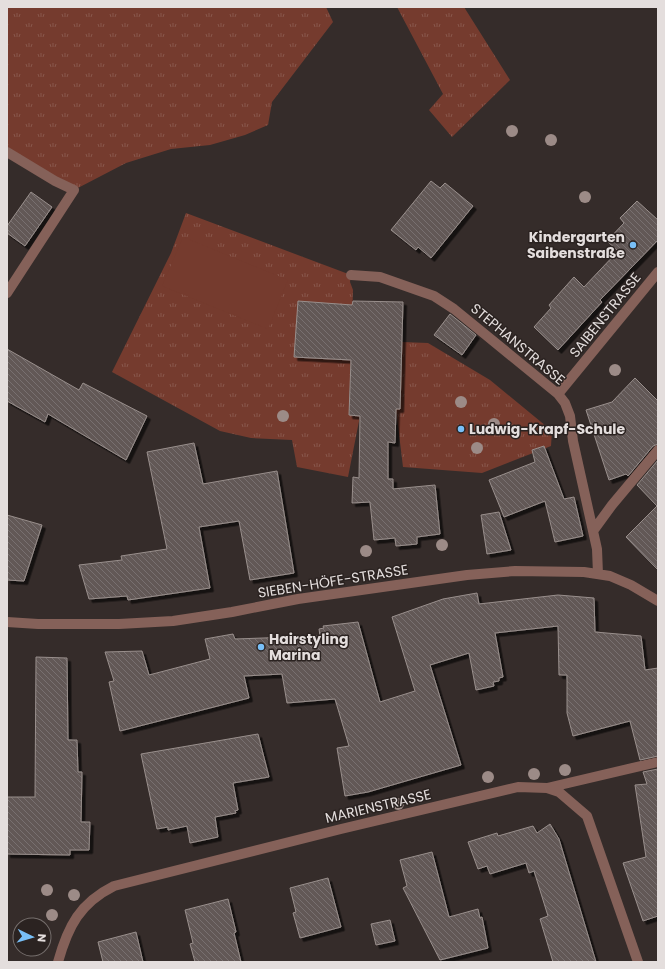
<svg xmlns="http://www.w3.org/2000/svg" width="665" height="969" viewBox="0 0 665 969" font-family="Poppins,sans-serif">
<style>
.grass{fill:url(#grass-tufts)}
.pitch{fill:#753b2e}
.building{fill:url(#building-back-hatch);stroke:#998f8c;filter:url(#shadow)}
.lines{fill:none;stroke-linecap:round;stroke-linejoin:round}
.minor{stroke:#856159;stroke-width:10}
.tree{fill:#9c8b87}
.poi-dot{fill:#78bff7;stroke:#2b2321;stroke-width:1.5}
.labels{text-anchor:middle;stroke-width:3;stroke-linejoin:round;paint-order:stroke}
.poi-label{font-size:14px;font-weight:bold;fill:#e4dedd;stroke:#2b2321;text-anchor:start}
.street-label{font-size:14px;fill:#e4dedd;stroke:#2b2321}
</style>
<defs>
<pattern id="grass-tufts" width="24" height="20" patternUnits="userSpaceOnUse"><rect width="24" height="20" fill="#753b2e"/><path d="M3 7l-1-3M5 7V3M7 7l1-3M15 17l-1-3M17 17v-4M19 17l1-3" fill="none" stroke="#88574c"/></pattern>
<pattern id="building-back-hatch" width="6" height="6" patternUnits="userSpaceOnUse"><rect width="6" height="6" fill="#625957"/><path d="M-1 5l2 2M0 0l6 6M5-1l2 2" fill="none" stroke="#78706f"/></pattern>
<filter id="shadow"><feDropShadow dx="3.5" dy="3.5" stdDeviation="0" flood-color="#0009"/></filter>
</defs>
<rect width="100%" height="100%" fill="#352c2a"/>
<path class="grass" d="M7,7H326L333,22L272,102L268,125L245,135L210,145L171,149L126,163L74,190L7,152Z
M397,7H464L510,80L452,137L429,110L443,94Z
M186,213L351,275L350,282L353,290L349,415L360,416L348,477L297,467L292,440L251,438L220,431L112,372L171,253Z
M402,342L428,343L490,380L552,431L551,446L482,473L403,467L396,409H400Z"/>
<path class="pitch" d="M183,237L288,280L268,329L162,286Z"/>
<path class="building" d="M431,181L440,188L445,183L473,206L431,258L418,247L416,250L391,230Z
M31,192L52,207L25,246L7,233V226Z
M637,201L658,220V240L600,300L602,302L558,350L534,327L551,308L549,305L574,277L584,287L618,251L607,241L624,223L620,218Z
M298,301L352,305L353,301L403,302L400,409H396L395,443L388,442V479H393V489L435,485L440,534L417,537V544L396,546L395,538L374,540L370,502L352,503L353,477L359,478L360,416L349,415L351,360L294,357Z
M450,314L476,335L462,355L434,335Z
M7,349L79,390L83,383L147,416L126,460L48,414L45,422L7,401Z
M635,378L658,401V444L653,446L628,476L626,474L609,480L586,410L612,402Z
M194,443L203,484L277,471L294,573L250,580L239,521L199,527L210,588L128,600L127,596L89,599L79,565L122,560L121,556L167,549L147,452Z
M544,446L564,499L574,497L583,536L555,542L545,501L504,517L489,480L535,462L532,450Z
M658,460V570L626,537L657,506L637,485Z
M499,512L511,550L487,554L481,515Z
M7,515L42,525L24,581L7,580Z
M477,593L479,604L558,595L594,598L595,632L641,636L645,670L658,668V756L640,760L630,721L573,736L567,713V675H559L558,626L495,633L503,677L499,678V681L493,682L494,686L476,690L469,653L430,665L461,765L368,792L345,796L337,748L349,746L335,699L287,703L282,674L244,676L249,698L120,731L109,682L114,681L105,652L142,651L149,675L210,659L205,639L233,634L235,639L320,636L319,629L324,628L323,626L358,622L380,702L415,691L392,617L443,599Z
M36,657L67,658L68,740H77L78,772H82L81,822H90L89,850H70V855L7,854V797H35Z
M258,734L269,777L233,783L238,810L235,811L236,813L215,817L218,837L190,843L187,826L168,830V827L157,829L141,754Z
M658,769V916L643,921L623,863L646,857L635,785L647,784L643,772Z
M550,824L559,839L596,962H553L540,919L548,916L534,871L529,873L526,863L490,874L487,866L478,869L468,842L497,833L498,836L533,826L537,833Z
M432,852L449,917L478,909L480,918L482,917L488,948L440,960L403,888L407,886L400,860Z
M328,878L341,927L300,938L293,913L296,912L290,888Z
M228,899L236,932L234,933L241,962H195L190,944L193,943L185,910Z
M390,920L395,941L376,945L371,924Z
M136,932L143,962H103L98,942Z"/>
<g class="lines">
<path class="minor" d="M7,152L55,181L74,190L7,293
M351,275L380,277L434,296L454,309L558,394L565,403L570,416L573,441L597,549L598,574
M558,394L658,272
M593,531L612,505L658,450
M7,622L38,624H119L173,621L232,612L298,599L467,575L515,571L584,572L610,576L631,585L658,601
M547,788L658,762
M58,962C68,926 80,903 114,886L341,829L518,787L547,788L559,792L587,816L638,962"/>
</g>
<g class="tree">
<circle cx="512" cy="131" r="6"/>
<circle cx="551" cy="140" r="6"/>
<circle cx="585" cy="197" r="6"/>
<circle cx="615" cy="370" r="6"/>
<circle cx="461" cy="402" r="6"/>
<circle cx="283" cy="416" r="6"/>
<circle cx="494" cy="424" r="6"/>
<circle cx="477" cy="448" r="6"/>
<circle cx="442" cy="545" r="6"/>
<circle cx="366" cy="551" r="6"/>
<circle cx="565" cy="770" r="6"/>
<circle cx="534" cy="774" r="6"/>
<circle cx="488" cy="777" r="6"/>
<circle cx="398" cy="804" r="6"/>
<circle cx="47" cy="890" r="6"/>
<circle cx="74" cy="895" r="6"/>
<circle cx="52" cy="915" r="6"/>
</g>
<g class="poi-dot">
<circle cx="633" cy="245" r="4"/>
<circle cx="461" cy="429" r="4"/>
<circle cx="261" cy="647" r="4"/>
</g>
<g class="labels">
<g class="poi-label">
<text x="625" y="242" text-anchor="end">Kindergarten<tspan x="625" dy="16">Saibenstraße</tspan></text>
<text x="469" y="434">Ludwig-Krapf-Schule</text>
<text x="269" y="644">Hairstyling<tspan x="269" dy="16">Marina</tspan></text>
</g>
<g class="street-label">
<text transform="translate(605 315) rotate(-51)" y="5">SAIBENSTRASSE</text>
<text transform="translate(518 344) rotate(40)" y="5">STEPHANSTRASSE</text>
<text transform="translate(333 581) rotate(-9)" y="5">SIEBEN-HÖFE-STRASSE</text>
<text transform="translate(378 806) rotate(-13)" y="5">MARIENSTRASSE</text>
</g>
</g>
<rect width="665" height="969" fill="none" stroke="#e4dedd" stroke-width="16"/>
<g transform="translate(32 937) rotate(95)"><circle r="19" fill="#2b2321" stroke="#756e6c"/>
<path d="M0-3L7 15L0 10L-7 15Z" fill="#78bff7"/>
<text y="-6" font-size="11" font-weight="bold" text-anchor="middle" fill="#e4dedd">N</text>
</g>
</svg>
